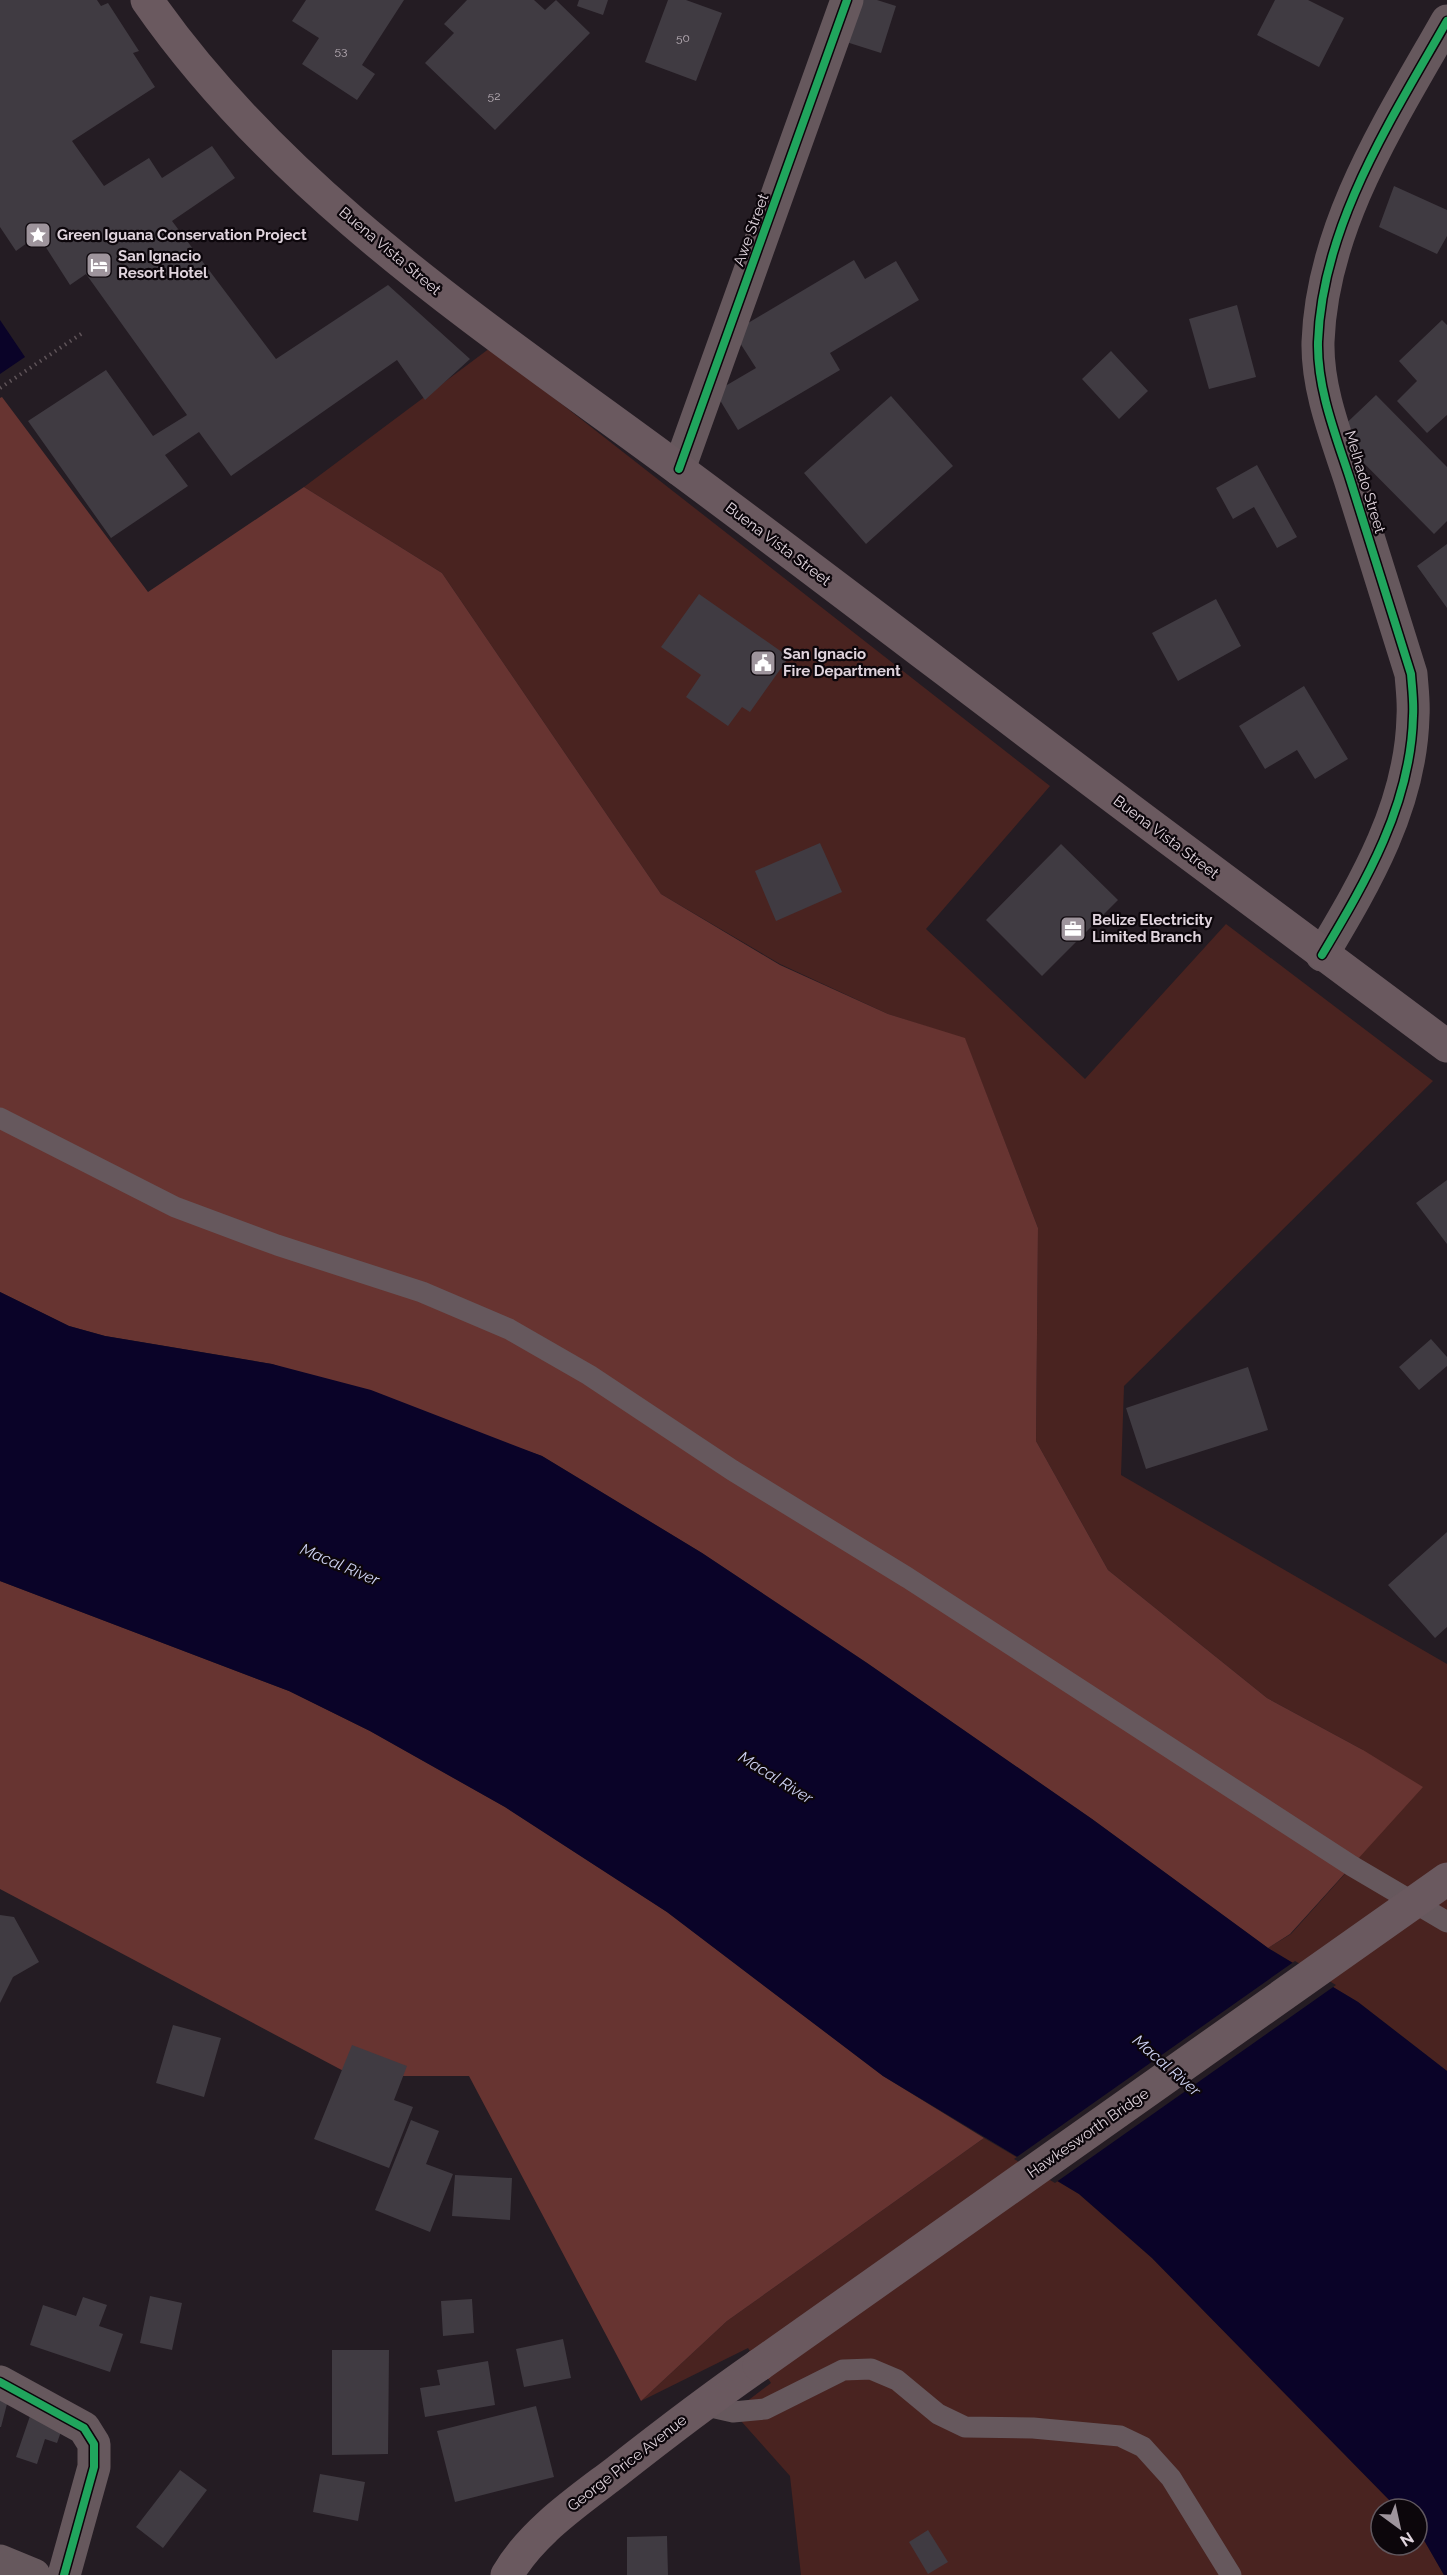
<svg xmlns="http://www.w3.org/2000/svg" width="1447" height="2575" viewBox="0 0 1447 2575" font-family="Raleway,sans-serif">
<style>
.green{fill:#492320}
.forest{fill:#673431}
.water{fill:#0a0328}
.pier{fill:#241c23}
.building{fill:#403b42}
.lines{fill:none;stroke-linecap:round;stroke-linejoin:round}
.path{stroke:#5f5459;stroke-width:4;stroke-dasharray:1.5 4.5;stroke-linecap:butt}
.service{stroke:#66585d;stroke-width:21}
.minor{stroke:#66585d;stroke-width:33}
.secondary{stroke:#6a595f;stroke-width:33}
.secondary-bridge{stroke:#6a595f;stroke-width:33}
.cycleway-casing{stroke:#0c060b;stroke-width:11}
.cycleway{stroke:#20a55d;stroke-width:8}
.labels{text-anchor:middle;stroke-width:4.5;stroke-linejoin:round;paint-order:stroke}
.number-label{font-size:12px;fill:#b8aeb6}
.street-label{font-size:15px;fill:#e0d4dd;stroke:#0c060b}
.poi-label{font-size:15px;font-weight:bold;fill:#e0d4dd;stroke:#0c060b;text-anchor:start}
.water-label{font-size:16px;font-style:italic;fill:#ced2f2;stroke:#0c060b}
</style>
<rect width="100%" height="100%" fill="#241c23"/>
<path class="green" d="M490,348L1050,786L926,929L1085,1079L1226,924L1433,1081L1124,1386L1121,1475L1447,1664V2071L1358,2002L1268,1948L1291,1934L1352,1866L1363,1750L1267,1698L1108,1570L1036,1441L1038,1228L965,1039L888,1014L780,964L661,894L442,573L304,487Z
M984,2138L1079,2194L1152,2258L1398,2509H1381V2545H1417V2528L1444,2575H801L790,2476L733,2412L771,2383L748,2348L641,2401L727,2321Z"/>
<path class="forest" d="M2,397L148,592L304,487L442,573L661,894L780,965L888,1014L965,1038L1038,1228L1036,1441L1108,1570L1267,1698L1363,1750L1423,1787L1290,1934L1268,1948L1092,1819L867,1663L702,1553L542,1456L272,1364L105,1336L69,1326L0,1292V398Z
M0,1581L289,1691L370,1731L505,1807L667,1912L883,2076L984,2138L727,2321L641,2401L469,2076H353L0,1889Z"/>
<path class="water" d="M0,320L25,357L0,374Z
M0,1292L69,1326L105,1336L272,1364L371,1390L542,1456L702,1553L867,1663L1092,1819L1268,1948L1358,2002L1447,2071V2575H1444L1417,2528V2509H1398L1152,2258L1079,2194L883,2076L667,1912L505,1807L370,1731L289,1691L0,1581Z"/>
<path class="pier" d="M1295,1961L1336,1985L1055,2183L1014,2159Z"/>
<path class="building" d="M0,0H97L101,6L108,3L139,51L133,53L155,87L72,141L104,186L149,158L162,178L212,146L235,178L172,221L276,359L388,285L470,359L425,400L397,360L231,476L199,432L165,455L188,486L111,538L28,421L106,370L153,436L187,415L86,274L70,285L38,235L16,251L0,227Z
M306,0H404L362,65L375,74L357,100L302,64L319,38L292,21Z
M467,0H534L545,10L556,0L590,33L495,130L425,63L454,33L444,24Z
M579,0H608L603,15L577,6Z
M668,0H686L722,13L696,81L645,62Z
M852,0H877L896,6L881,53L840,40Z
M1275,0H1308L1344,18L1319,67L1257,35Z
M1394,186L1447,210V236L1437,254L1379,227Z
M854,260L865,279L896,261L919,300L830,353L840,370L738,430L715,392L756,368L733,332Z
M1237,305L1256,377L1209,389L1189,319Z
M1442,320L1447,325V415L1427,433L1397,401L1417,381L1399,361Z
M1111,351L1148,391L1119,419L1082,379Z
M1376,395L1447,467V521L1434,534L1335,434Z
M891,396L953,466L866,544L804,473Z
M1257,465L1297,537L1277,548L1254,507L1233,519L1216,488Z
M1447,544V608L1417,566Z
M699,594L789,657L750,712L742,707L728,726L686,697L701,675L661,647Z
M1216,599L1241,646L1178,681L1152,633Z
M1304,686L1348,759L1315,779L1297,750L1265,769L1239,726Z
M820,843L842,892L776,921L755,871Z
M1061,844L1118,900L1042,976L986,920Z
M1447,1180V1244L1416,1203Z
M1431,1339L1447,1357V1366L1419,1390L1399,1367Z
M1248,1367L1268,1430L1146,1469L1126,1408Z
M1447,1532V1627L1435,1638L1388,1585Z
M0,1915L14,1917L39,1962L13,1977L0,2003Z
M173,2025L221,2038L204,2097L156,2083Z
M352,2045L407,2066L394,2100L413,2107L389,2168L314,2139Z
M411,2120L439,2131L426,2164L453,2174L430,2232L375,2210Z
M455,2175L512,2178L510,2220L452,2216Z
M150,2296L182,2303L172,2350L140,2343Z
M83,2297L107,2305L99,2326L123,2334L110,2372L30,2345L43,2305L76,2316Z
M472,2299L474,2333L443,2336L441,2301Z
M563,2339L571,2378L524,2387L516,2349Z
M332,2350H389L388,2454L332,2455Z
M488,2361L495,2405L425,2417L420,2388L440,2385L437,2370Z
M0,2395L8,2400L1,2427H0Z
M536,2406L554,2477L455,2502L437,2431Z
M30,2416L63,2426L57,2443L45,2439L37,2464L16,2457Z
M180,2470L207,2490L163,2548L136,2527Z
M320,2474L365,2482L358,2521L313,2512Z
M928,2530L948,2562L928,2574L909,2542Z
M667,2536L668,2575H627V2537Z"/>
<g class="lines">
<path class="path" d="M0,388L84,332"/>
<path class="service" d="M0,1118L175,1207L277,1245L422,1292L509,1329L589,1375L732,1470L908,1578L1352,1866L1447,1922
M702,2405L733,2412L765,2409L843,2370L871,2369L897,2380L938,2414L965,2427L1033,2428L1120,2436L1143,2447L1171,2478L1231,2575"/>
<path class="minor" d="M679,469L847,0
M1322,955C1366,881 1411,805 1413,716C1414,702 1412,688 1411,674C1391,609 1370,544 1350,479C1336,436 1317,389 1318,342C1322,225 1391,120 1447,21
M0,2382L84,2428L94,2444V2467L64,2575
M0,2561L34,2575"/>
<path class="secondary" d="M147,0C283,196 491,330 680,470C842,590 1002,714 1164,835C1258,906 1353,975 1447,1046
M507,2575C532,2532 578,2501 616,2472C663,2435 710,2399 759,2365"/>
<path class="secondary-bridge" d="M759,2365L1447,1879"/>
<g class="cycleway-casing">
<path id="cycleway" d="M679,469L847,0
M1322,955C1366,881 1411,805 1413,716C1414,702 1412,688 1411,674C1391,609 1370,544 1350,479C1336,436 1317,389 1318,342C1322,225 1391,120 1447,21
M0,2382L84,2428L94,2444V2467L64,2575"/>
</g>
<use href="#cycleway" class="cycleway"/>
</g>
<defs>
<g id="sight-square" transform="scale(1.35)"><rect x="-9" y="-9" width="18" height="18" rx="4" fill="#9e949c" stroke="#0c060b"/><path d="M0-6L1.8-2.2L6-1.7L2.9 1.2L3.7 5.4L0 3.3L-3.7 5.4L-2.9 1.2L-6-1.7L-1.8-2.2Z" fill="#fff"/></g>
<g id="hotel-square" transform="scale(1.35)"><rect x="-9" y="-9" width="18" height="18" rx="4" fill="#9e949c" stroke="#0c060b"/><path d="M-6-4.5h1.5V1H6V5H4.5V3h-9V5H-6ZM-4 0a1.8 1.8 0 1 1 3.6 0ZM.5 0V-2.5h3Q6-2.5 6 0Z" fill="#fff"/></g>
<g id="civic-square" transform="scale(1.35)"><rect x="-9" y="-9" width="18" height="18" rx="4" fill="#9e949c" stroke="#0c060b"/><path d="M-.6-6.5H3V-4.5H.6V-3L4-1V1h2V6H-6V1h2V-1L-.6-3ZM-1.2 2.5V6h2.4V2.5Z" fill="#fff"/></g>
<g id="office-square" transform="scale(1.35)"><rect x="-9" y="-9" width="18" height="18" rx="4" fill="#9e949c" stroke="#0c060b"/><path d="M-6-3h4V-5.5h4V-3h4V5H-6ZM-1-4.5V-3h2v-1.5ZM-6 0V1H6V0Z" fill="#fff"/></g>
</defs>
<g fill-rule="evenodd">
<use href="#sight-square" x="38" y="235"/>
<use href="#hotel-square" x="99" y="265"/>
<use href="#civic-square" x="763" y="663"/>
<use href="#office-square" x="1073" y="929"/>
</g>
<g class="labels">
<g class="number-label">
<text x="683" y="42">50</text>
<text x="341" y="55">53</text>
<text x="494" y="100">52</text>
</g>
<g class="street-label">
<text transform="translate(751 230) rotate(-70)" y="5">Awe Street</text>
<text transform="translate(390 251) rotate(40)" y="5">Buena Vista Street</text>
<text transform="translate(1365 482) rotate(73)" y="5">Melhado Street</text>
<text transform="translate(778 544) rotate(37)" y="5">Buena Vista Street</text>
<text transform="translate(1166 837) rotate(37)" y="5">Buena Vista Street</text>
<text transform="translate(1088 2133) rotate(-35)" y="5">Hawkesworth Bridge</text>
<text transform="translate(627 2463) rotate(-38)" y="5">George Price Avenue</text>
</g>
<g class="poi-label">
<text x="57" y="240">Green Iguana Conservation Project</text>
<text x="118" y="261">San Ignacio<tspan x="118" dy="17">Resort Hotel</tspan></text>
<text x="783" y="659">San Ignacio<tspan x="783" dy="17">Fire Department</tspan></text>
<text x="1092" y="925">Belize Electricity<tspan x="1092" dy="17">Limited Branch</tspan></text>
</g>
<g class="water-label">
<text transform="translate(340 1564) rotate(23)" y="6">Macal River</text>
<text transform="translate(776 1777) rotate(32)" y="6">Macal River</text>
<text transform="translate(1167 2065) rotate(41)" y="6">Macal River</text>
</g>
</g>
<g transform="translate(1399 2527) rotate(147)"><circle r="28" fill="#0c060b" stroke="#61585f" stroke-width="1.5"/>
<path d="M0-4.5L10 22L0 15L-10 22Z" fill="#9e949c"/>
<text y="-9" font-size="16" font-weight="bold" text-anchor="middle" fill="#e0d4dd">N</text>
</g>
</svg>
